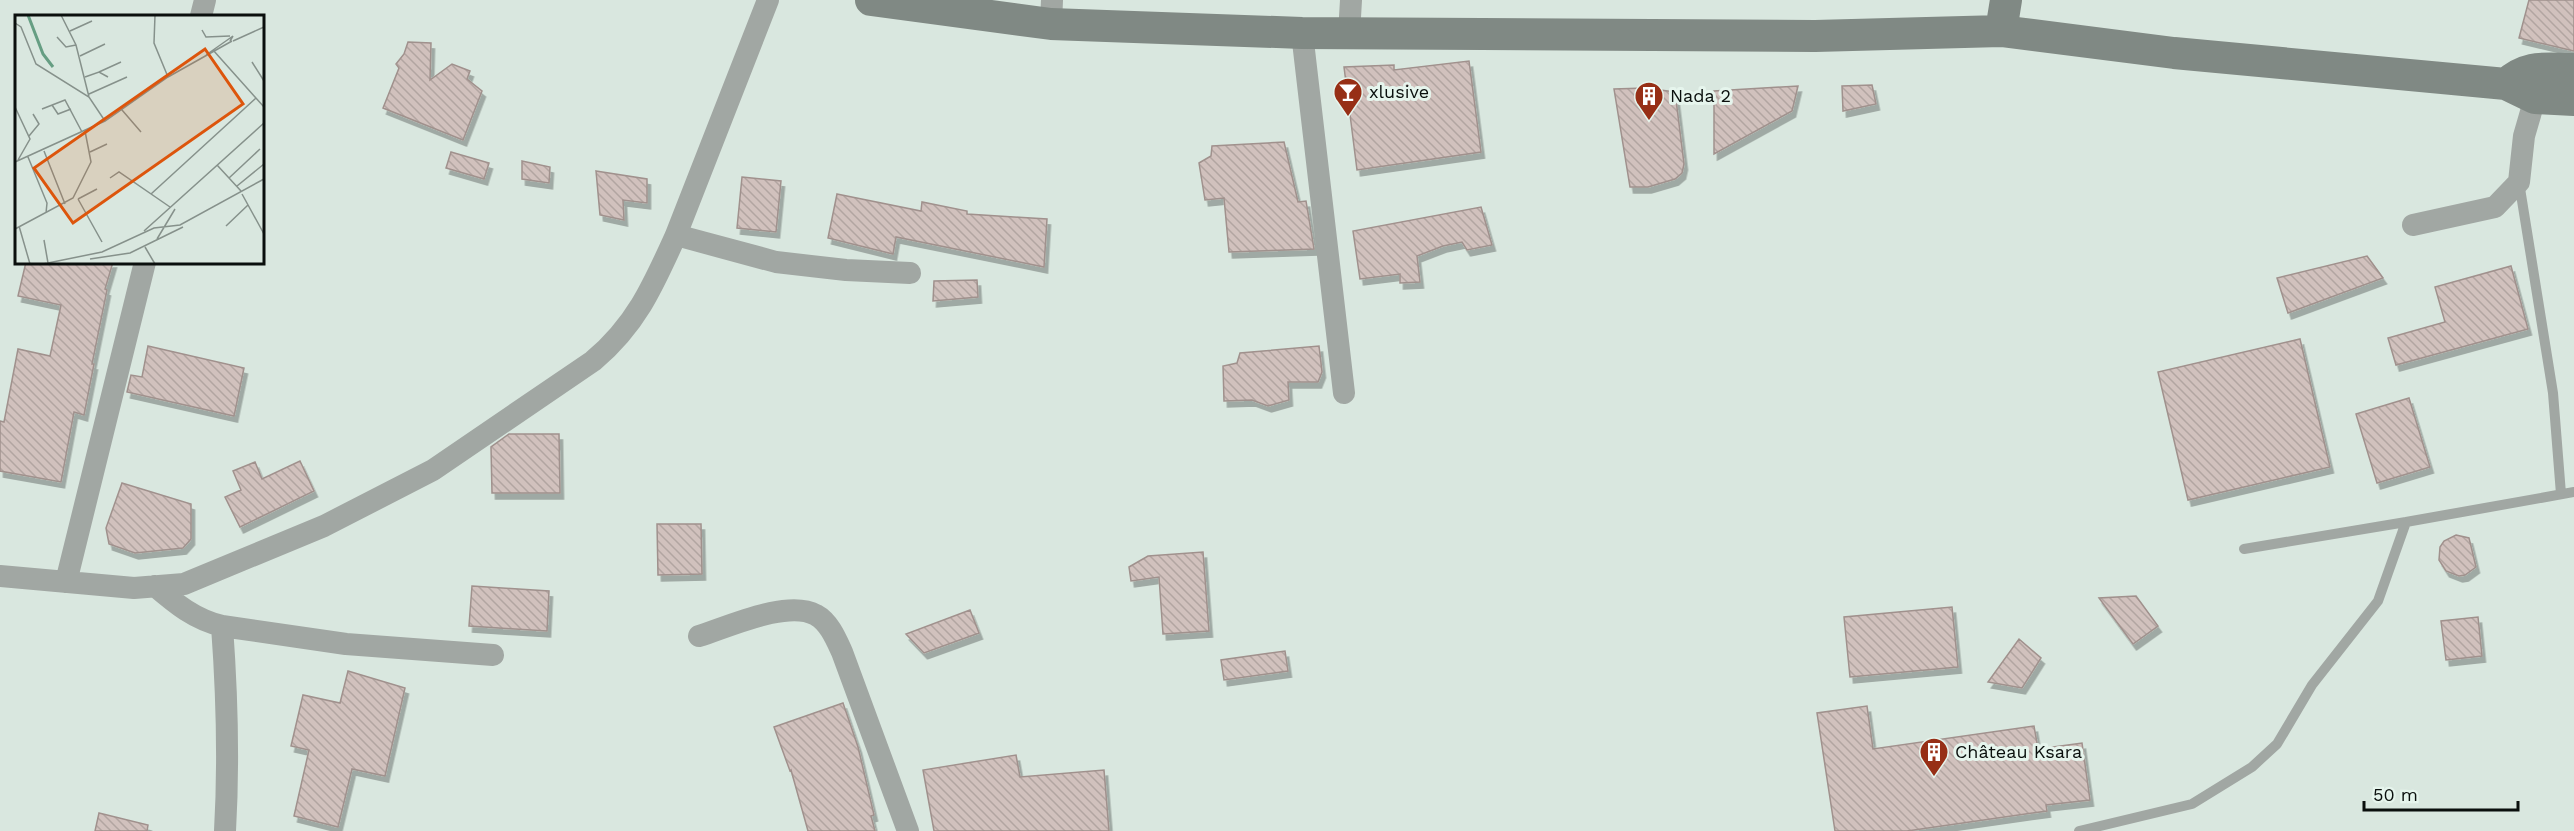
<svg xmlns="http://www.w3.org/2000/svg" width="2574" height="831" viewBox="0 0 2574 831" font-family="'Work Sans',sans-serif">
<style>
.building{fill:url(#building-back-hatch);stroke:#a0918d;stroke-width:1.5;filter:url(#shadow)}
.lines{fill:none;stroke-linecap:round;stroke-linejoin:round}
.lane{stroke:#a1a7a3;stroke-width:10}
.street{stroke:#a1a7a3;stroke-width:22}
.secondary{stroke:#808984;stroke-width:32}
.labels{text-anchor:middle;stroke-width:6;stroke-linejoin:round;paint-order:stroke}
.poi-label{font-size:18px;fill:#0a0f0d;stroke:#e6f5ed;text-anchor:start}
.inset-river{fill:none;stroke:#669e83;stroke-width:3}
.inset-road{fill:none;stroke:#86918b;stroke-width:1.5}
.view{fill:#dd550c;fill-opacity:0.15;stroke:#dd550c;stroke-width:3}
.inset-edge{fill:none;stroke:#0a0f0d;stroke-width:3}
</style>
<defs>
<pattern id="building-back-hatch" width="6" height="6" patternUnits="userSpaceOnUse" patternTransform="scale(1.5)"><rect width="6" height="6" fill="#d1c1bd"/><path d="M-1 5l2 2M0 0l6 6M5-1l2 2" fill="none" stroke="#b2a5a1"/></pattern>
<filter id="shadow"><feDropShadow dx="3.5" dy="6" stdDeviation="0" flood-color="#0004"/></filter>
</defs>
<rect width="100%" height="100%" fill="#d9e7df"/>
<path class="building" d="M2529,0H2574V51L2519,38Z
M408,42L431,43L430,80L452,64L470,71L467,79L482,91L463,140L383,108L399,68L396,64L404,54Z
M1469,61L1481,152L1357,170L1344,67L1394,65V70Z
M1872,85L1876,104L1843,111L1842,86Z
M1798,86L1792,111L1714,154V91Z
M1645,88L1675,92L1684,164L1682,173L1675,179L1648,187H1630L1614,89Z
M1284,142L1298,202L1306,201L1314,249L1229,252L1224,198L1205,200L1199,163L1211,156L1212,146Z
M451,152L489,163L484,179L446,168Z
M522,161L550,167L549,183L522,179Z
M596,171L647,179V203L623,200L624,220L600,215Z
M742,177L781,181L776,232L737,228Z
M837,194L921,211L922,202L967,211V214L1047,219L1044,267L896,237L893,254L828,238Z
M1481,207L1492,245L1467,250L1462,242L1443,246L1417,256L1420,282L1400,283V274L1360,279L1353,231Z
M2367,256L2383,278L2288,313L2277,278Z
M26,262H113L105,289L107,290L92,364H94L84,415L74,412L61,482L0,471V421L4,422L18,349L50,356L61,305L18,296Z
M2511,266L2528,329L2396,365L2388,338L2445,322L2435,287Z
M977,280L978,297L933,301L934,281Z
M2300,339L2330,467L2188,500L2158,372Z
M148,346L244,368L234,416L127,392L131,375L142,377Z
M1319,346L1322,372L1318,382H1288L1289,400L1268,406L1252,400L1224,401L1223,366L1237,363L1240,353Z
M2409,398L2430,467L2377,483L2356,414Z
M509,434H559L560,493H492L491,447Z
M300,461L314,491L240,527L225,497L241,490L233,471L255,462L262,479Z
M122,483L191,504V539L183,548L135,553L109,544L106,528Z
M657,524H701L702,574L658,575Z
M2456,535L2469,538L2476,567L2465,575L2459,576L2446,571L2439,560L2440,547L2444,541Z
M1203,552L1209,631L1163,634L1159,577L1131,581L1129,567L1148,556Z
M472,586L549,591L547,631L469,626Z
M2136,596L2158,626L2133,644L2099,598Z
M1952,607L1958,667L1850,677L1844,617Z
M970,610L979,633L924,653L906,634Z
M2478,617L2482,656L2446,660L2441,621Z
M2019,639L2041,658L2022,688L1988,682Z
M1285,651L1288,671L1224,680L1221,660Z
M348,671L405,688L385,776L352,769L338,827L294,816L309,750L291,746L303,695L340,703Z
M843,703L858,747L874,815L871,816L875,831H808L791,770L790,771L774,727Z
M1867,706L1873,749L2034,726L2038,749L2082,743L2090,800L2046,805L2047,811L1907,831H1835L1817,713Z
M1016,755L1020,777L1104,770L1109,831H934L923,770Z
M99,813L148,825L147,831H95Z"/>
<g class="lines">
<path class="lane" d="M2519,182L2553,393L2561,494
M2244,549L2406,522
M2079,831L2192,804L2252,767L2277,744L2312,685L2378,601L2406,522L2574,492"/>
<path class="street" d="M201,16L205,0
M1051,24L1052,0
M1302,33L1344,393
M1349,34L1351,0
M2413,225L2495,207L2519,182L2524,136L2535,98
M676,235L776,262L846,270L910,273
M0,576L134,588L184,584L324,526L433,470L593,361C636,325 653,286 676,235L768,0
M66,582L145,262
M155,586C176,604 194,619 222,626L346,644L493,655
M222,626C227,694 229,762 225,831
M699,636C728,627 788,599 816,615C829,622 836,639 842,652L908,831"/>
<path class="secondary" d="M871,0L1051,24L1302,33L1815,36L2001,31L2174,53L2506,84L2535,98L2574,100
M2001,31L2006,0
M2506,84C2528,64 2546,69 2574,69"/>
</g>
<defs>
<g id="bar-pin" transform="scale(1.5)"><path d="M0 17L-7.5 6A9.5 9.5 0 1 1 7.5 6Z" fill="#972f16" stroke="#e6f5ed"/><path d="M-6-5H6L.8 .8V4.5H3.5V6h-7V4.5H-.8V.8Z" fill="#fff"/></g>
<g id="building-pin" transform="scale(1.5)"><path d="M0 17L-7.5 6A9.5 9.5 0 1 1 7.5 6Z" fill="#972f16" stroke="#e6f5ed"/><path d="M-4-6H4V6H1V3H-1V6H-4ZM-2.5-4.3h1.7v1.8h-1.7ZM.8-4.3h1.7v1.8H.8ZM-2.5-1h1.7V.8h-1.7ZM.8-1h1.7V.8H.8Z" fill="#fff"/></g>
</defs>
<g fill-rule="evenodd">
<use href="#bar-pin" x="1348" y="92"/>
<use href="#building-pin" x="1649" y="96"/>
<use href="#building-pin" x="1934" y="752"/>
</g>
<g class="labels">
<g class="poi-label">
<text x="1369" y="98">xlusive</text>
<text x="1670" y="102">Nada 2</text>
<text x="1955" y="758">Château Ksara</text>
</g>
</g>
<g transform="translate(15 15)">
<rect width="249" height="249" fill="#d9e7df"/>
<path class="inset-river" d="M13,0L28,39L38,52"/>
<path class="inset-road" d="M46,0L61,30L74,82M140,0L139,28L153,62M0,8L6,12L21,49L74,82L90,106M187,15L191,22L215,21M55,16L77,6M42,22L51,32L61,30M218,26L249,12M198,35L249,92M191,40L218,21L215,26M65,41L90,29M237,47L249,66M84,57L106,47M70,62L84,57L93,62M74,79L112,62M37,90L43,99L56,94M0,92L15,124L3,145M27,94L50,85L67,117M107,95L126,117M14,121L24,109L18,99M29,136L50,189M75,137L92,129M13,142L32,188L31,198M0,147L90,106L153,62L217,26M202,150L226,176M95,163L104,157L155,192M214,163L245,134M222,171L249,149M136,179L241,83M227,179L249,219M63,184L87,227M63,184L82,174M4,211L15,249M211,211L233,190M0,214L58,183L76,147L70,116M129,216L249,108M142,224L160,194M29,225L33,248M130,232L140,249M75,244L115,238L168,212M28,249L87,237L139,213L165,210L249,164"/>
<path class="view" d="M190,34L228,89L58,208L19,153Z"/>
<rect width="249" height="249" class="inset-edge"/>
</g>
<path d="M2364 801v9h154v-9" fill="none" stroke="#0a0f0d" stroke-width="3"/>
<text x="2373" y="801" font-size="18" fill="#0a0f0d" stroke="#e6f5ed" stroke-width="4.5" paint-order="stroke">50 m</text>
</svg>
